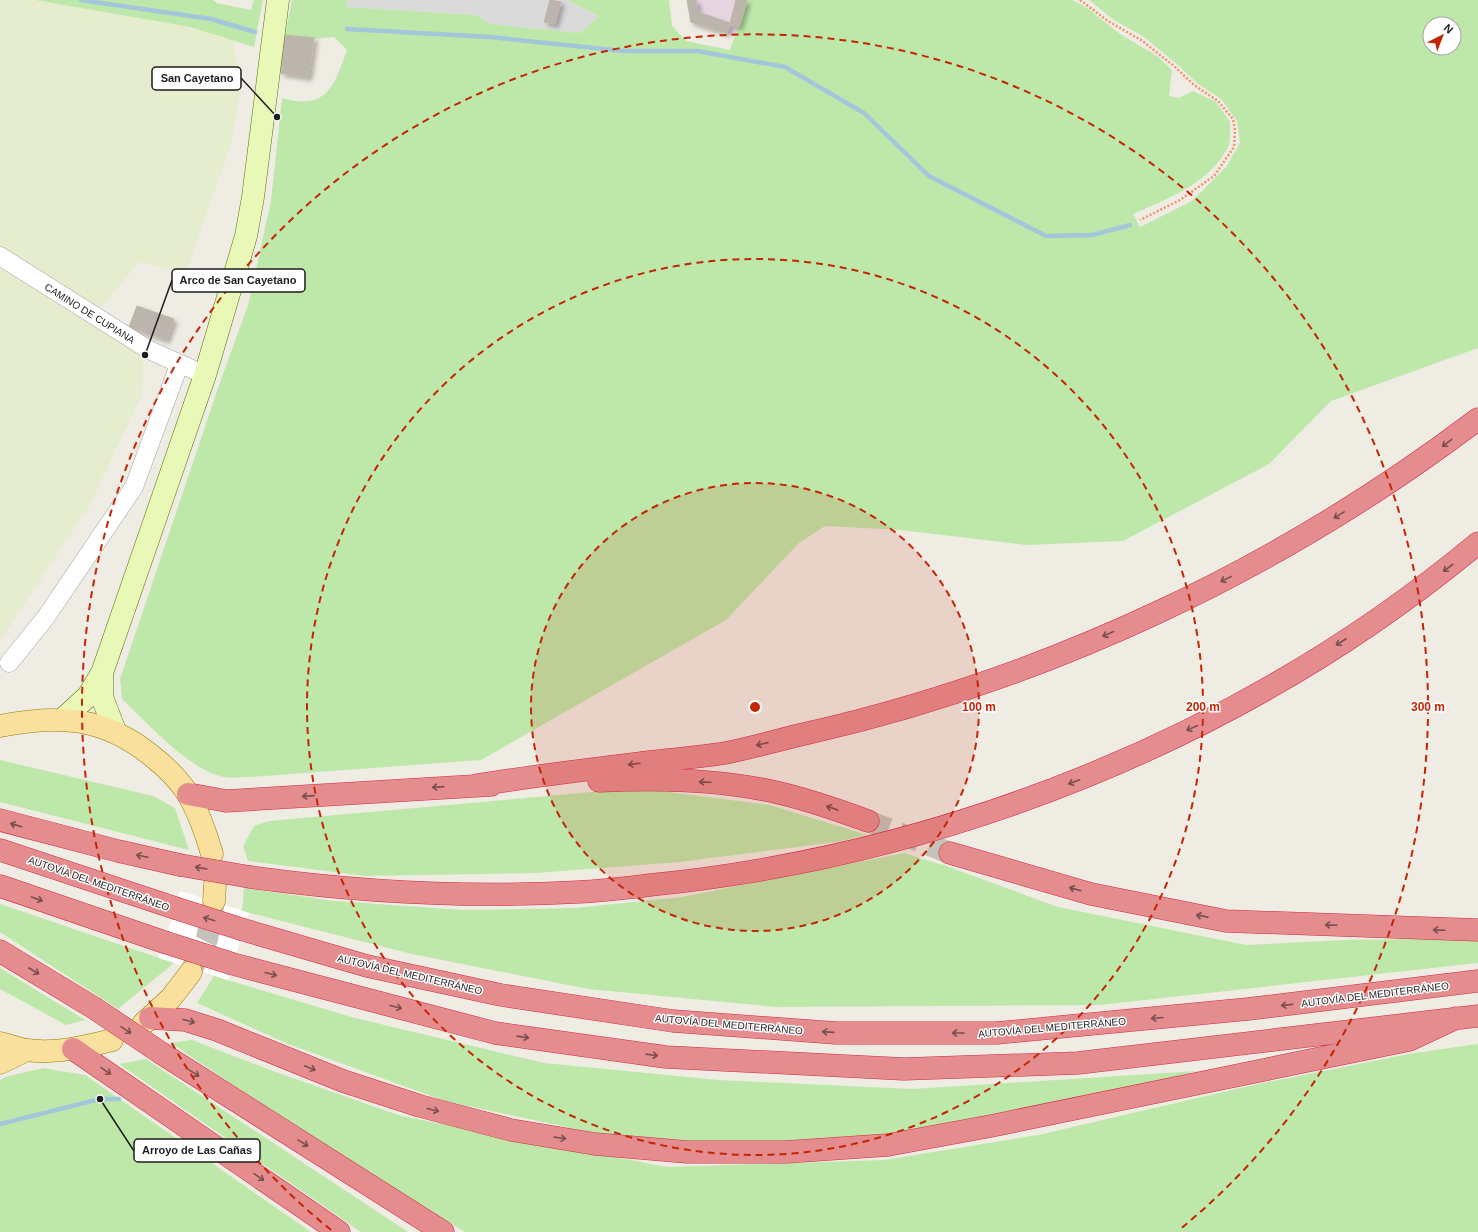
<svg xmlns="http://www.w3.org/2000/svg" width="1478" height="1232" viewBox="0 0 1478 1232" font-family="Arial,sans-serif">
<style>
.residential{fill:#dbdada}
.industrial{fill:#e7d5e1}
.farmland{fill:#e6edce}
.grass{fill:#bee8aa;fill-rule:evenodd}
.pier{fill:#fff}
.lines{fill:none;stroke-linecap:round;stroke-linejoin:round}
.stream{stroke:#a4c6db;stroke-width:4.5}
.building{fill:#bbb5ad;stroke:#bfb5a6;filter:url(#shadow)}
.primary-tunnel{stroke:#c4c3bb;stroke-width:22;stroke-dasharray:22 11;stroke-linecap:butt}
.highway-tunnel{stroke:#c4c3bb;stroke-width:22;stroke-dasharray:22 11;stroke-linecap:butt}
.street-casing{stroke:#a4a4a4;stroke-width:19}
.secondary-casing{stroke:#547107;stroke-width:23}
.primary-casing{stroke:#937a04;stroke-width:23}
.highway-casing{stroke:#d42847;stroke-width:23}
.path{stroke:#f6916c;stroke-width:2.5;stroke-dasharray:2 2;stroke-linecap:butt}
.street{stroke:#fff;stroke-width:18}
.secondary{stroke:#eaf8b7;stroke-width:22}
.primary{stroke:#f9e09d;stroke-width:22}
.highway{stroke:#e48c8e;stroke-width:22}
.highway-bridge-casing{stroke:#d42847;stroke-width:23;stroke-linecap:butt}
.highway-bridge{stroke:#e48c8e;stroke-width:22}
.oneway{stroke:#774f50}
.ring{fill:none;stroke:#c52405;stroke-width:2;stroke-dasharray:7 5}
.labels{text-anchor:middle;stroke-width:3;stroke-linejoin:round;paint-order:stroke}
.street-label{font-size:10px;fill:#1d1d1d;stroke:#fff}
.centre{fill:#c52405;stroke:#fff;stroke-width:2}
.ring-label{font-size:12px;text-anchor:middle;font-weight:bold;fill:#c52405;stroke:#fff;stroke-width:3;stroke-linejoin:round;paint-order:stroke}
.leader{fill:none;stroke:#1d1d1d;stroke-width:1.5}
.callout-dot{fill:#1d1d1d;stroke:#fff;stroke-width:1.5}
.callout{fill:#fff;stroke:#1d1d1d;stroke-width:1.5}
.callout-label{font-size:11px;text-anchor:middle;font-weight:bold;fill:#1d1d1d}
</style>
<defs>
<filter id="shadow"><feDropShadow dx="3.5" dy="3.5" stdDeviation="2" flood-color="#0004"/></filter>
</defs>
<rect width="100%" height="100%" fill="#eeece3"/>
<path class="residential" d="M349,0H567L599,16L580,33L488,24L476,15L345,7Z"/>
<path class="industrial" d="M687,0H747L736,36L691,22Z"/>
<path class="farmland" d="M0,0H36L190,27L233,41L241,87L231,144L186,272L167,270L140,261L101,308L0,249Z
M0,265L143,357L142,395L89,506L0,641Z"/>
<path class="grass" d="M35,0H213L217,3L251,10L254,0H263L254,47L190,27Z
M292,0H349L345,7L476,15L489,24L580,33L599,16L567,0H669L672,26L686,41L730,50L747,0H1072L1086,7L1120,34L1157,56L1172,70L1169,96L1179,98L1193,91L1216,102L1230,122C1230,130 1231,143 1227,149C1208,184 1167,199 1133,214L1140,227L1192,201L1226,167L1240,143L1237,121L1221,99L1198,84L1179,66L1144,37L1114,20L1089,0H1478V348L1331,401L1269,464L1123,541L1027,545L901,530L825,526L799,543L726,620L481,760L251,777C241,777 229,779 220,776C188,768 146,722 122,699L120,679L218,388L248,305L271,201L282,98C327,111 334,86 347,50L334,37L313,39L285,36ZM1430,24H1454V48H1430Z
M0,760L153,796L175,808L189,850L0,802Z
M637,788L770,805L867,835L836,842L680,862L536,873L365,876L248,861L243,846L254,826L269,821Z
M904,853L946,866L1058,907L1246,945L1346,940L1478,938V963L1100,1005L776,1007L588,989L412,954L242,911L244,888L334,901L464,910L575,908L682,897Z
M0,904L174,963L118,1009L0,932Z
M0,968L85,1020L66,1025L0,989Z
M214,976L355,1018L544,1063L718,1080L912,1089L1197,1071L1101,1096L921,1130L774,1145L613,1137L445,1101L288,1044L197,1003Z
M192,1040L270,1070L401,1116L667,1167L884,1160L1038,1135L1249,1086L1414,1053L1478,1044V1232H465L308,1136L171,1043Z
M146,1059L408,1232H361L119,1064Z
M43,1068L85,1075L311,1232H0V1080L5,1077Z"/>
<path class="pier" d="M180,891L249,913L228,980L159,958Z"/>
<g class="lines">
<path class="stream" d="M81,0L211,19L255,32
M347,29L490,37L623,51H697L785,67L864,113L929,176L1046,236L1092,235L1130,225
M0,1124L100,1099H119"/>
</g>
<path class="building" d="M550,0L561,2L555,24L544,22Z
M687,0H696L698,12L730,23L736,0H747L739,27L730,24L727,33L691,22Z
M284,35L314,38L309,74L277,69Z
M285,36L313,39L308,77L281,73Z
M137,306L174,319L166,340L129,327Z"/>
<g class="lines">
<path class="primary-tunnel" d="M191,971L207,939L214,901"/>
<path class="highway-tunnel" d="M868,821L950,853"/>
<g class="street-casing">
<path id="street" d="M0,256L149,350L205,375
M9,663L46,617L134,487L179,365"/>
</g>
<g class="secondary-casing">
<path id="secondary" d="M102,673V697L115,731
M63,719L88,696L102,673L205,375L246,236L253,197L278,0"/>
</g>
<g class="primary-casing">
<path id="primary" d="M0,726C60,714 104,717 152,756C166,767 179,780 188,794C199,813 206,833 212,854
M214,901L215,885
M143,1024L171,998L191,972
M0,1043C9,1045 18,1049 27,1050C56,1054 84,1047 112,1040
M0,1063L27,1050"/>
</g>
<g class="highway-casing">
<path id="highway" d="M599,781C657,778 718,779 775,792C807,799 838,810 868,821
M477,785C534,776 592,769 649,762C674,759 700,757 725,753C751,748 778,740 804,734C1047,679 1279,570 1478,419
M188,794L226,801L491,785
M0,820L118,851L180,865
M0,850L175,908
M950,853L1091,894L1226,921L1478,930
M250,877C359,892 469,898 578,892C602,891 626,888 650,885C949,855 1246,736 1478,543
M0,886L164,942
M244,930L367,966L501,995L673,1021L836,1033H997L1248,1009L1478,981
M0,951L94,1008
M233,964L495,1033L666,1057L904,1069L1078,1063L1478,1016
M150,1018L185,1020L217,1030L343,1081L420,1106L511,1130L595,1144L687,1152H786L888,1145L991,1126L1409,1040L1456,1018
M73,1049L339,1232
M161,1053L443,1232"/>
</g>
<path class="path" d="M1080,0L1108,21L1141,40L1174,66L1194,85L1218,101L1233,119L1235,130L1234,147L1214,176L1180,200L1140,220"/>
<use href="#street" class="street"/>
<use href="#secondary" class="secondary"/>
<use href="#primary" class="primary"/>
<use href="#highway" class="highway"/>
<g class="highway-bridge-casing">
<path id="highway-bridge" d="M180,865L250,877
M175,908L244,930
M164,942L233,964
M94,1008L161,1053"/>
</g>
<use href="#highway-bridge" class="highway-bridge"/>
</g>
<defs><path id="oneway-shaft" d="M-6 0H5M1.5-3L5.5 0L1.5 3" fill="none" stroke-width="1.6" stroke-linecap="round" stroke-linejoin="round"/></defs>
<g class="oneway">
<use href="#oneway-shaft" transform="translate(1447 443) rotate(143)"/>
<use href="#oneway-shaft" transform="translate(1339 515) rotate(149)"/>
<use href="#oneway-shaft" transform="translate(1448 568) rotate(143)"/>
<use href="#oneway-shaft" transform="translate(1226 579) rotate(154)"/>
<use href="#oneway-shaft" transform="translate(1108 634) rotate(155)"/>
<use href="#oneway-shaft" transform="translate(1341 642) rotate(147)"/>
<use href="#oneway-shaft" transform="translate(1192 728) rotate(155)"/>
<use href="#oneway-shaft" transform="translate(762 744) rotate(167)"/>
<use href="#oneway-shaft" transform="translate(634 764) rotate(173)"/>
<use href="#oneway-shaft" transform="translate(705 782) rotate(-178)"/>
<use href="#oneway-shaft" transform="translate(1074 782) rotate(159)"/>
<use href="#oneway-shaft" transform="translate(438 787) rotate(176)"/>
<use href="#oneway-shaft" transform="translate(308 796) rotate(176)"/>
<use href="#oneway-shaft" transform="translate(832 808) rotate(-161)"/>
<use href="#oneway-shaft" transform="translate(16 825) rotate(-164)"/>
<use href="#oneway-shaft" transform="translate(142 856) rotate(-168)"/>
<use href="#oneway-shaft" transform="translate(201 868) rotate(-170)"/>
<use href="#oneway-shaft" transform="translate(1075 889) rotate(-164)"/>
<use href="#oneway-shaft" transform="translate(37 899) rotate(19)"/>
<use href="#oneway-shaft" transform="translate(1202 916) rotate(-169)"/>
<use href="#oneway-shaft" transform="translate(209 919) rotate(-163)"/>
<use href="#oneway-shaft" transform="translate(1331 925) rotate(-178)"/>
<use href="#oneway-shaft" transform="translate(1439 930) rotate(-178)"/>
<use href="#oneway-shaft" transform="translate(34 971) rotate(30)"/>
<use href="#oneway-shaft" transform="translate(271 974) rotate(15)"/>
<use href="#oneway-shaft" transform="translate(1287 1005) rotate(173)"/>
<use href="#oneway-shaft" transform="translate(396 1007) rotate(15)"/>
<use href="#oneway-shaft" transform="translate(1157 1018) rotate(175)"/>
<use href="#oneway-shaft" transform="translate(189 1021) rotate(15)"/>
<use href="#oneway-shaft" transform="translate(126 1030) rotate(34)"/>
<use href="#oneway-shaft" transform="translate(828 1032) rotate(-176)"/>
<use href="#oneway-shaft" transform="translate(958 1033) rotate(-180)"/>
<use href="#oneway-shaft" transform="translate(523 1037) rotate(8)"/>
<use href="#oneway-shaft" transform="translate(652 1055) rotate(8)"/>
<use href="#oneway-shaft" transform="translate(310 1068) rotate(22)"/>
<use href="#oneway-shaft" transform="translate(106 1071) rotate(34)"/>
<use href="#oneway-shaft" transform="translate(194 1073) rotate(32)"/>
<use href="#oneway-shaft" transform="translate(433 1110) rotate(14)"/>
<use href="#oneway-shaft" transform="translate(560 1138) rotate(9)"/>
<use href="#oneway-shaft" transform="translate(303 1143) rotate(32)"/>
<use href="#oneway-shaft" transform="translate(259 1177) rotate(35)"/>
</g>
<circle cx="755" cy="707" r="224" fill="#c52405" fill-opacity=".12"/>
<g class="ring">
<circle cx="755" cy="707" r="224"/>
<circle cx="755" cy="707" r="448"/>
<path d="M331 1230A673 673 0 1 1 1179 1230"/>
</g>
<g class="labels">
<g class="street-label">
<text transform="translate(90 313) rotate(32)" y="4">CAMINO DE CUPIANA</text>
<text transform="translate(99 883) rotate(19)" y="4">AUTOVÍA DEL MEDITERRÁNEO</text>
<text transform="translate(410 974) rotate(13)" y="4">AUTOVÍA DEL MEDITERRÁNEO</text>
<text transform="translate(1375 994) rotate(-7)" y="4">AUTOVÍA DEL MEDITERRÁNEO</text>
<text transform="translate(729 1024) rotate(5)" y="4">AUTOVÍA DEL MEDITERRÁNEO</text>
<text transform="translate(1052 1027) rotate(-5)" y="4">AUTOVÍA DEL MEDITERRÁNEO</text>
</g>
</g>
<circle cx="755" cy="707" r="6" class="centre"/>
<g class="ring-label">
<text x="979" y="711">100 m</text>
<text x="1203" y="711">200 m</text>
<text x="1428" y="711">300 m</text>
</g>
<path class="leader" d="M277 117L241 78M145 355L172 280M100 1099L134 1151"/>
<g class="callout-dot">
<circle cx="277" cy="117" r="4"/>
<circle cx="145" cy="355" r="4"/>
<circle cx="100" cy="1099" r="4"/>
</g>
<g class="callout">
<rect x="152" y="67" width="89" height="23" rx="4"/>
<rect x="172" y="269" width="133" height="23" rx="4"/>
<rect x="134" y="1139" width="126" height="23" rx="4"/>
</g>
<g class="callout-label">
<text x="197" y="82">San Cayetano</text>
<text x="238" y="284">Arco de San Cayetano</text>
<text x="197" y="1154">Arroyo de Las Cañas</text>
</g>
<g transform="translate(1442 36) rotate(42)"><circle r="19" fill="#ffffff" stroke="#a5a5a5"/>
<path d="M0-3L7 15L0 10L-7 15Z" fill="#c52405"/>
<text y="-6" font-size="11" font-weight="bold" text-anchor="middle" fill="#1d1d1d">N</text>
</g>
</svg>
